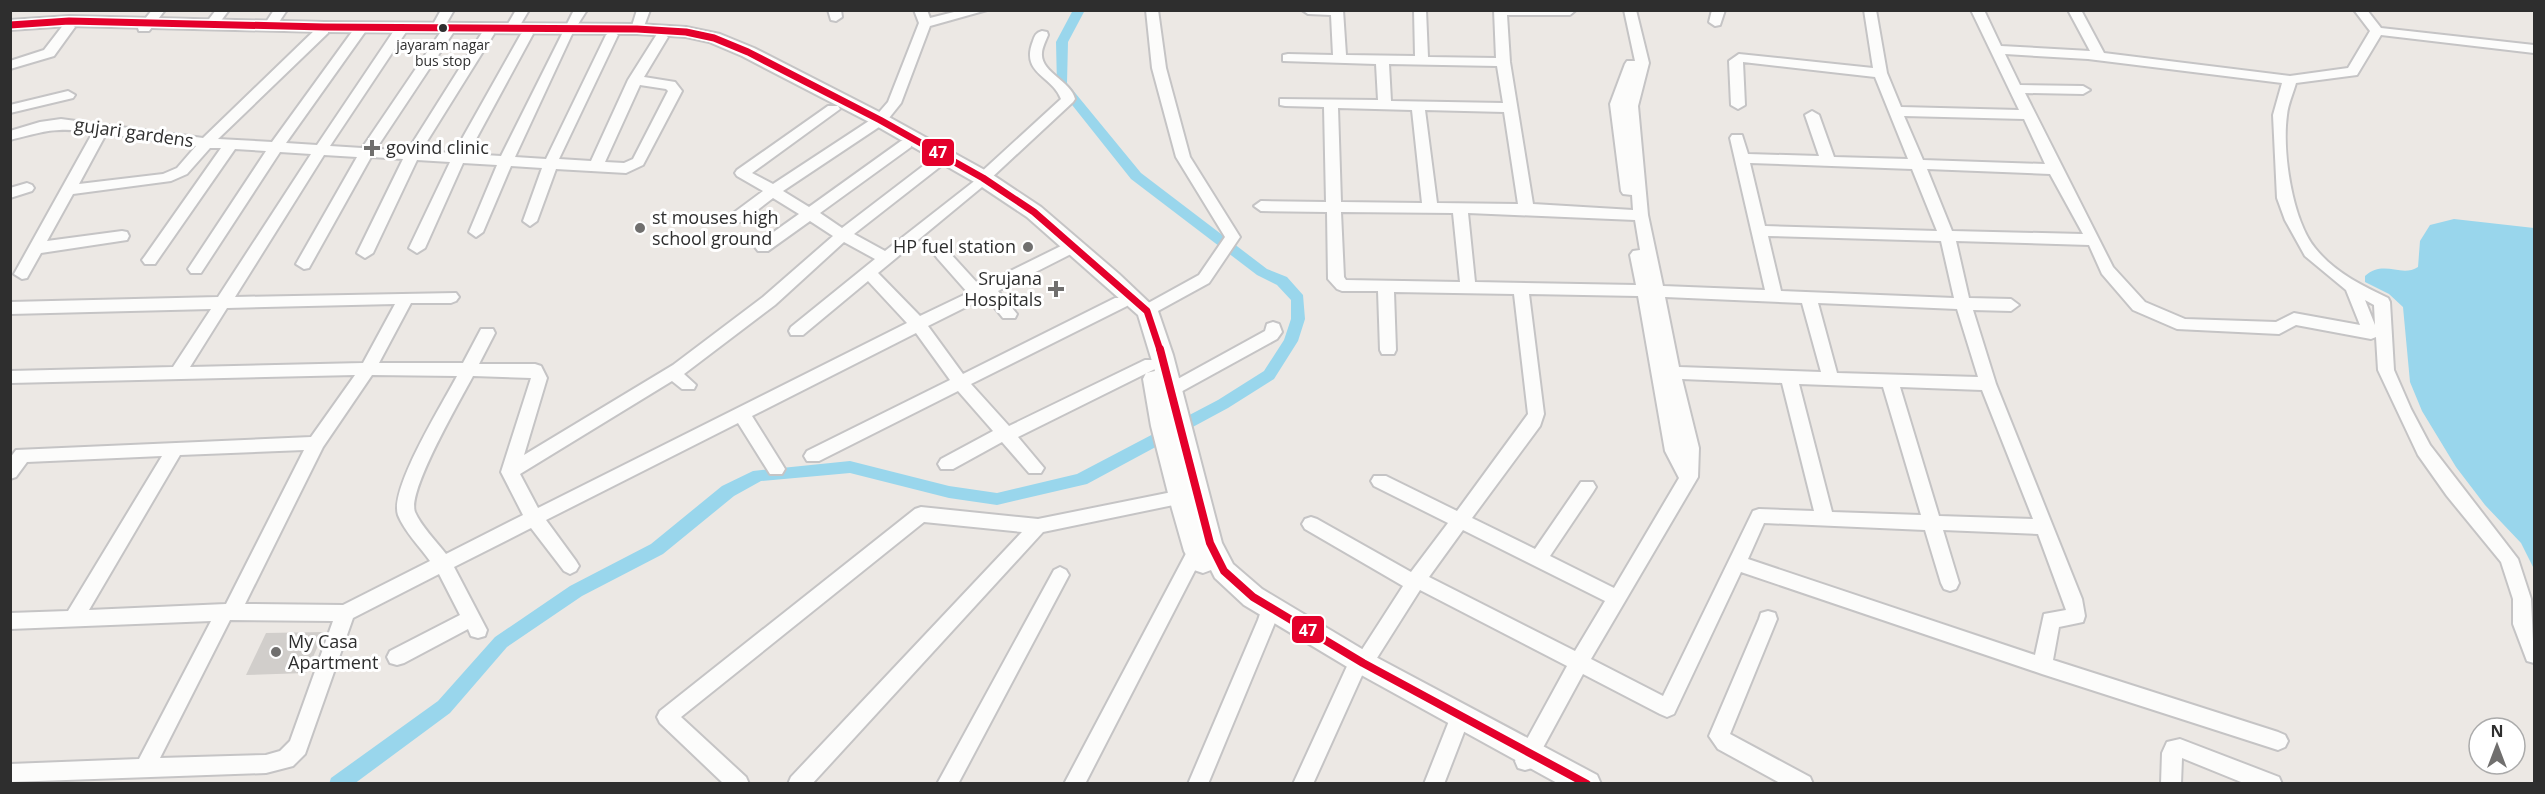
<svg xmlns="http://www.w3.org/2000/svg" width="2545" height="794" viewBox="0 0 2545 794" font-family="'Open Sans',sans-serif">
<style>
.water{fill:#99d6ec}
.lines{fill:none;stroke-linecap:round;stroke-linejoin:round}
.canal{fill:#99d6ec;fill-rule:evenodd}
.building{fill:#d1cecb}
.minor-casing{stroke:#c5c4c5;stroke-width:4}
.secondary-casing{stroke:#c5c4c5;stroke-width:4}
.minor{fill:#fcfcfb;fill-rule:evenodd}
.secondary{fill:#fcfcfb;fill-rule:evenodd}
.bus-1-far1-casing{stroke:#fff;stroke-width:10}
.bus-1-casing{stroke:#fff;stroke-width:13}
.bus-1-far1{stroke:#e4002b;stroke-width:7}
.bus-1{stroke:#e4002b;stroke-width:8}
.bus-dot{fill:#2e2e2e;stroke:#fff;stroke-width:2}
.poi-dot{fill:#706f6e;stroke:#fff;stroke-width:2}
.labels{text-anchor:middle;stroke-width:6;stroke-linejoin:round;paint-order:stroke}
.far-bus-label{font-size:14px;fill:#2e2e2e;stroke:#fff}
.street-label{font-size:18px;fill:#2e2e2e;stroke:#fff}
.poi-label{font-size:18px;fill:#2e2e2e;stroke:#fff;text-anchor:start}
.line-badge{stroke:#fff;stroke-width:2}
.badge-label{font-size:16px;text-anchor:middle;font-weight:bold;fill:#fff}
</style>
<rect width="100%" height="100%" fill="#ece8e4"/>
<path class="water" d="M2454,219L2534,228V569L2521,543L2485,505L2456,467L2422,411L2410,382L2403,307L2389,294L2365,282V276C2384,259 2401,278 2418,267L2420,241L2430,225Z"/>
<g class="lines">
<path class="canal" d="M1073,10H1085L1068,42L1067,83L1141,173L1267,269L1287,277L1303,295L1305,319L1298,341L1274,379L1228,408L1087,484L997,505L949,498L850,473L761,481L734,496L663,554L582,596L507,647L450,713L354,784H329L331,778L438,701L495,637L570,586L651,544L722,486L753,471L850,461L949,486L997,493L1077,474L1218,400L1264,371L1284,340L1291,319V300L1277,285L1257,275L1131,179L1057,86L1056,42Z"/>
</g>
<path class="building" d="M324,632L306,673L246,675L266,633Z"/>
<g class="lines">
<g class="minor-casing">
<path id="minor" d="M152,10H165L149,31H139L138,28Z
M216,10H229L217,26H207L206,23Z
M274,10H287L275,28H265L264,25Z
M441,10H454L442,31H432L431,28Z
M516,10H529L516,32H506L505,29Z
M574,10H587L573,32L515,157L546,159L606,35L612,31L618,35L559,159L591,161L628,80L657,34L662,33L668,37L644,77L675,82L682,91L643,165L626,173L556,169L537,221L530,226L523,221L542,168L511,166L483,232L476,237L469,232L497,165L463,163L425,248L417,253L409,248L450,162L417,160L373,253L365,258L357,253L403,159L371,157L309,268L304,269L296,264L357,157L324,155L235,297L456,293L459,297L456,301L451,303H411L379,363H463L481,329H493L495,333L479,364H535L541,366L547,378L524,455L673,365L763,297L833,236L810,221L768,251H758L755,247L758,243L799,214L773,198L742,222H732L730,218L732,214L763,191L737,176L735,173L737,170L828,106H838L840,109L752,173L773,184L875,117L888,102L919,23L914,10H927L930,18L962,10H987L930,26L901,103L885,123L783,191L809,207L901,141H911V147L820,213L842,228L940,153H950L952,156L950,159L854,234L885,251L977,179L978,175L1061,99C1052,75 1020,74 1033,41C1035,35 1036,33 1042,31L1047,32L1048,35C1046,40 1042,48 1042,53C1040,72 1071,81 1075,99L1073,102L988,181L983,183L982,187L878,273L920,316L968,293L938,259L935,255L938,251H948L980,286L1061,246H1071L1074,250L1071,254L998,291L1017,314L1015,318H1003L986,297L928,326L963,374L1115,298H1127L1129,302L1127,306L971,384L1009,426L1145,360H1157L1159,364L1157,368L1018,437L1044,468L1041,473H1029L1002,442L953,469H941L938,464L941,459L993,431L958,391L819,461H807L804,456L807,451L950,380L916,333L752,416L782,464L785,469L782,474H770L738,423L546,520L576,561L579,566L576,571L570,574L564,571L531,528L454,567L487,630L485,636L478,638L471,636L468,629L404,663L397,665L390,663L387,657L390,651L460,615L439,574L353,618L305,754L293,766L266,773L10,782V764L139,759L211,621L10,629V613L68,611L162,456L27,462L16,477L10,479V458L16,450L311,437L355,375L10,383V371L173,367L211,309L10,314V302L218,297L311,154L280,152L201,273H191L188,269L266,151L235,149L155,264H145L142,260L145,256L221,148H210L187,174L171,181L73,194L47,241L122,231L127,232L129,236L127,240L41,253L27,278L22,279L14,274L93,132C56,127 46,131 10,140V131L40,122L61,119L203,138L318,27H328V33L218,139L272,142L354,29H364L365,32L286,143L317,145L395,29H405L406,32L330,146L362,148L442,30H452L453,33L376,149L408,150L483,31H493L494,34L421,151L454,153L521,34L527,30L533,34L468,154L501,156ZM640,85L666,89L668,91L633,159L624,163L605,162ZM106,134L196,146L177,168L163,174L79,184ZM844,242L875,259L791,327L789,331L791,335H803L868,281L907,323L538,508L520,474L672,381L682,389H694L696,385L684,374L775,305ZM395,304L363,363L190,367L227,308ZM372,375L457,376C443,403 389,489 398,515C404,531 421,548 430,561L343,605L245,604L323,447ZM473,376L531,378L501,472L523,515L446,554C436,541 421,526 415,512C407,491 461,399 473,376ZM304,450L226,604L89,610L180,455ZM230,620L333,621L290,741L280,751L266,755L160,758Z
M637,10H650L643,29L637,33L631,29Z
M828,10H841L842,17L836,21L831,20Z
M1146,10H1158L1166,68L1190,157L1240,237L1209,283L1147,317L1141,315L1139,311L1141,307L1199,275L1225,237L1176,157L1152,68Z
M1302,10H1343L1346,55L1415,56L1414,10H1426L1428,57L1496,58L1494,10H1576L1570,15H1507L1510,62L1533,204L1633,210L1632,195L1623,194L1621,191L1610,104L1625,64L1627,61H1635L1624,10H1636L1649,63L1638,106L1648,215L1663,286L1765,290L1730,138L1732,135H1742L1748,154L1819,156L1805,115L1812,111L1819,115L1834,157L1908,159L1875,77L1743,62L1745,105L1738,109L1731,105L1729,61L1739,54L1873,68L1864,10H1876L1887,73L1901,107L2019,110L1971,10H1984L2001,46L2090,51L2068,10H2081L2104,53L2290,76L2348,68L2370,31L2354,10H2367L2381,28L2534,45V53L2381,35L2357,75L2296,83C2293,94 2288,104 2287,115C2282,152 2292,219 2315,248C2334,272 2361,285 2388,298L2390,302L2394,370L2411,409L2430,445L2518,559L2531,599L2534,663L2527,661L2513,624V599L2501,562L2447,496L2418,455L2378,370L2376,337L2371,339L2296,325L2279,334L2177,329L2133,310L2102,274L2089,245L1956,241L1969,298L2011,299L2019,305L2011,311L1973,310L1996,384L2082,599L2085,616L2083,622L2059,627L2053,660L2278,732L2285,735L2288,741L2285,747L2278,750L2042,674L1741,572L1674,714L1667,717L1660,714L1583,674L1532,768L1525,770L1518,768L1515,761L1567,666L1420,590L1370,669L1364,671L1313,784H1293L1348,664L1354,662L1403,586L1305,529L1302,524L1305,519L1311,517L1317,519L1411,572L1448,523L1374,486L1371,481L1374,476H1386L1457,511L1528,414L1514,294L1394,292L1396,350L1394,354H1382L1380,350L1378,291H1342L1337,289L1328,279L1327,212L1261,211L1254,206L1261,201L1326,202L1324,107L1285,106L1280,105V99L1378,100L1376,64L1283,61V55L1288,54L1333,55L1331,15L1308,14ZM2005,54L2088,59L2282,83L2273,115L2277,198L2285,220L2305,256L2346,290L2360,325L2294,313L2276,322L2185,319L2145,302L2113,267L2025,93L2083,94L2090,90L2083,86L2020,85ZM1389,64L1497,66L1503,103L1391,101ZM1338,108L1412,110L1422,203L1341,202ZM1425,110L1504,112L1518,204L1437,203ZM1904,116L2024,119L2045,164L1923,160ZM1750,163L1912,169L1937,231L1765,226ZM1927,169L2050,174L2083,234L1952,231ZM1341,212L1453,213L1460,282L1346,280L1344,277ZM1468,213L1635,220L1640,250L1633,251L1630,255L1636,285L1475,282ZM1768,236L1941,241L1954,298L1781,291ZM1529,294L1638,296L1665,451L1679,478L1614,588L1550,556L1593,492L1596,487L1593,482H1581L1535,549L1472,518L1540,426L1544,414ZM1665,297L1802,303L1821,372L1679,367ZM2365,300L2374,305L2375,325ZM1818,303L1957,309L1978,377L1837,373ZM1682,379L1782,383L1814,511L1759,509L1753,511L1663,696L1591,659L1698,477L1699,448ZM1799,384L1883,387L1921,515L1832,512ZM1900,387L1982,390L2033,519L1939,516ZM1764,523L1925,530L1941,583L1944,589L1950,591L1956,589L1959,583L1943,530L2038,534L2066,610L2044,614L2035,655L1748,559ZM1463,530L1605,601L1575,651L1429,577Z
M1712,10H1725L1720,25L1715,26L1709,22Z
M69,23L75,27L54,56L10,69V61L44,50L64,24Z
M68,91L75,95L73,98L10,113V105Z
M27,183L32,185L34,188L32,191L10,198V188Z
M1273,322L1279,324L1282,332L1277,339L1177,394H1165L1163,390L1165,386L1265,331L1267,324Z
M1182,490L1188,492L1191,497L1188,502L1043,532L812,784H788L791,777L1022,532L924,522L681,717L746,777L749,784H724L660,723L657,717L660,711L915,509L921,507L1038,519Z
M1196,543L1202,546L1205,551L1085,784H1064L1190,546Z
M1060,567L1066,570L1069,575L958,784H937L1054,570Z
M1768,611L1775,613L1777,619L1730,734L1810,777L1813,784H1782L1718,749L1709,736L1759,619L1761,613Z
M1267,612L1274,614L1276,620L1208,784H1188L1258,620L1260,614Z
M1456,718L1463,721L1466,727L1444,784H1424L1449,721Z
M2180,739L2279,777L2282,784H2246L2182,758L2181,784H2161L2162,753L2167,742Z"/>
</g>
<g class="secondary-casing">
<path id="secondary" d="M69,16L324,22L637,24L686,27L720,34L754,48L887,116L990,173L1041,207L1119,274L1158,311L1173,355L1222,543L1233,564L1262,589L1372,655L1597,775L1601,784H1559L1354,671L1244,605L1215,578L1211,570L1203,573L1194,570L1184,551L1172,509L1151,426L1143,379L1146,373L1155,371L1138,315L1027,217L976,183L873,124L742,56L709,42L686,37L637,34L324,32L69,26L10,30V20Z"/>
</g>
<use href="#minor" class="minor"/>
<use href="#secondary" class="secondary"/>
<g class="bus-1-far1-casing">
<path id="bus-1-far1" d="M10,25L69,21L324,27L637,29L686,32L714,38L748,52L880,120L983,178L1034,212L1147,311L1160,350"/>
</g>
<g class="bus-1-casing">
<path id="bus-1" d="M1160,349L1210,543L1224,571L1253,597L1363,663L1587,784"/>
</g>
<use href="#bus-1-far1" class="bus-1-far1"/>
<use href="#bus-1" class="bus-1"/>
</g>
<circle class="bus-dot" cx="443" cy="28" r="5"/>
<g class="poi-dot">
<path d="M369 139h6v6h6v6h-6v6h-6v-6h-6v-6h6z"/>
<circle cx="640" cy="228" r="6"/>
<circle cx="1028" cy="247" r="6"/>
<path d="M1053 280h6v6h6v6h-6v6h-6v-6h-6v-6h6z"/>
<circle cx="276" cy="652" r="6"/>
</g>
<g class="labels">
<g class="far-bus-label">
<text x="443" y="50">jayaram nagar<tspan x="443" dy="16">bus stop</tspan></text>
</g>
<g class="street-label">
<text transform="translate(134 133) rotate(8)" y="6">gujari gardens</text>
</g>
<g class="poi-label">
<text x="386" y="154">govind clinic</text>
<text x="652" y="224">st mouses high<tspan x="652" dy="21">school ground</tspan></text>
<text x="1016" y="253" text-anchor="end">HP fuel station</text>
<text x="1042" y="285" text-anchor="end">Srujana<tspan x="1042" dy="21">Hospitals</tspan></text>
<text x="288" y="648">My Casa<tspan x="288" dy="21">Apartment</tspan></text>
</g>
</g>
<g class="line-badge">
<rect x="921" y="138" width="34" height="29" rx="6" fill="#e4002b"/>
<rect x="1291" y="615" width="34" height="29" rx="6" fill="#e4002b"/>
</g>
<g class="badge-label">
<text x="938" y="158">47</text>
<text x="1308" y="636">47</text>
</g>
<rect width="2545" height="794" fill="none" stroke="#2e2e2e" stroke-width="24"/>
<g transform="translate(2497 746)"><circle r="28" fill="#ffffff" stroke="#ababab" stroke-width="1.5"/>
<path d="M0-4.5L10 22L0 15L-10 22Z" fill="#706f6e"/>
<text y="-9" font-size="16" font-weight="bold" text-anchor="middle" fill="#2e2e2e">N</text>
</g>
</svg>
